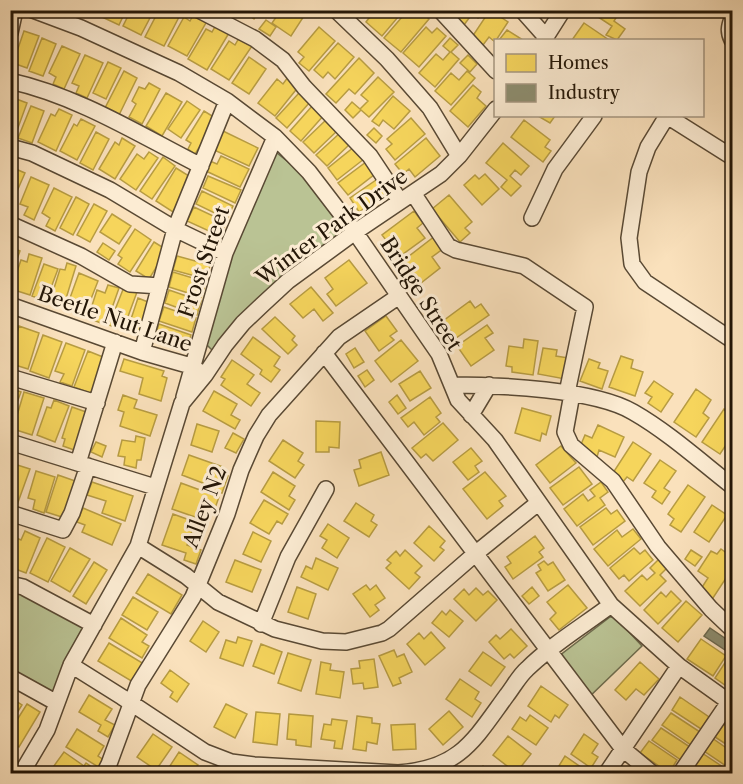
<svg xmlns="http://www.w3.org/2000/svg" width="743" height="784" viewBox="0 0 743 784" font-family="'Libre Caslon Text',serif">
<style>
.green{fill:#bac394;stroke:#6e6c4e;stroke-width:1.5}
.homes{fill:#f6d55c;stroke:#b79c42;stroke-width:1.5}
.industry{fill:#8c8c6e;stroke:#6c694f;stroke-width:1.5}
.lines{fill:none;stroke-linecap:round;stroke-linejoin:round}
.minor-casing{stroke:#594934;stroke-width:18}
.minor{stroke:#fcecd3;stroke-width:15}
.labels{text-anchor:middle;stroke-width:6;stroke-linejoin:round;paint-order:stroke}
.street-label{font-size:21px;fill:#231607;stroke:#fcecd3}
</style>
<rect width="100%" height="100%" fill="#fae1bc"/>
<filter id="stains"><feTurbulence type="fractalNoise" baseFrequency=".00333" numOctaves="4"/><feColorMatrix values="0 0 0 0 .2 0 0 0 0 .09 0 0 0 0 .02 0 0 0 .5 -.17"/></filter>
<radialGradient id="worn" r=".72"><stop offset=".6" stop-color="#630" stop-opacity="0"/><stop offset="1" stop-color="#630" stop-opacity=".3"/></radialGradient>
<path class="green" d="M277,153L298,170L345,232L215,350H212L204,342L225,270L272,156Z
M11,589L84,625L73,647L56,696L11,671Z
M610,617H615L642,646L588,698L559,656Z"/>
<path class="homes" d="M102,10H126L119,25L100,16Z
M131,10H146L152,14L141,35L123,26Z
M170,10L180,15L164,46L145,37L158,12L167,16Z
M242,10H259L254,19Z
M281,10H296L304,16L291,36L272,23Z
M375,10H404L382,36L366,22Z
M408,10L414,16L419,10L429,19L401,52L384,38Z
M460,10H483L478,18L472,14L464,25L455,19Z
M490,10L508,22L495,42L489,37L483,45L472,37Z
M594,10H621L614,21L625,29L617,40L606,35L612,26L592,13Z
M194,14L207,21L187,56L168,46L184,17L190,21Z
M266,20L276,27L270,36L259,29Z
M584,23L609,40H572Z
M216,25L229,33L207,70L188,59L206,29L212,32Z
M319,27L335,41L309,71L299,63L304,57L298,52Z
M426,27L432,33L437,28L446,36L419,67L403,53Z
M507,30L523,40H499Z
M24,31L39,36L27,68L13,63Z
M42,38L56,44L43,76L29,71Z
M239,38L252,46L229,80L211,69L229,41L235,45Z
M450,38L458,45L451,52L459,59L435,87L419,73L436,54L443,60L450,52L443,46Z
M338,43L354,57L335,79L328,72L323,78L314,70Z
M62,46L80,54L64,89L53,84L56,77L49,73Z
M85,55L103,63L87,98L76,93L79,86L72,83Z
M468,55L477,64L470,72L460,63Z
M249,57L266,69L249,94L232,83Z
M359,58L374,73L355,94L349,89L336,103L326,94Z
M108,62L121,68L106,99L93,93Z
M124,71L137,78L119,115L105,108Z
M467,71L475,78L451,105L435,91L451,73L459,80Z
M288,77L299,86L275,116L258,103L277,79L283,84Z
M378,77L394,92L369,117L361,110L353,118L345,110L352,102L360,109L368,101L361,95Z
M149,83L160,89L142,124L129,117L136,104L132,101L139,87L145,89Z
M473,85L481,92L477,98L486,106L468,127L450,111Z
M166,93L182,102L162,136L146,126Z
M299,93L310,102L287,128L276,118Z
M393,96L410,111L394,129L383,120L379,126L372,121Z
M11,97L27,103L15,136L10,135Z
M187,101L200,110L181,138L168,129Z
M313,105L324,115L301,141L290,131Z
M31,106L44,111L32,143L18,138Z
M59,109L72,115L56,151L38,142L51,114L55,116Z
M204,111L217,119L195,154L188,149L191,143L186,140Z
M538,116H555L550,123Z
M328,118L339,129L314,153L303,142Z
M411,118L425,134L395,160L386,149L392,144L387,139Z
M81,119L95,126L77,160L60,151L74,124L77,126Z
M524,120L550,140L545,147L551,151L543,162L511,137Z
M374,128L382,136L376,143L367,135Z
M223,131L258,148L249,166L214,150Z
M96,132L109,139L93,170L80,163Z
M341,132L351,143L327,166L316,155Z
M122,138L135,146L115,179L99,169L115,142L119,145Z
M426,138L440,156L415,177L409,169L403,174L395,164Z
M503,143L529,166L521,175L515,170L510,176L521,186L511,196L501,187L507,180L486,163Z
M354,147L364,159L337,180L328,168Z
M149,152L158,158L136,190L120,179L137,154L144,159Z
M221,156L249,169L240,187L206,171L210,161L217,164Z
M163,157L175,166L152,199L140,191Z
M366,162L375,174L348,195L338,183Z
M11,167L25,173L11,205H10Z
M176,168L189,176L185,183L189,186L173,212L156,201Z
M485,174L499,189L482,205L464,185L475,175L479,179Z
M208,176L241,190L235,203L203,188Z
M31,177L49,185L34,220L24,215L28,207L20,204Z
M379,178L388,192L359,212L350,198Z
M54,188L72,197L55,231L46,226L50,218L42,213Z
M202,191L233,206L227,219L196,204Z
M449,195L472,222L465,228L470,233L460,242L432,209Z
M76,197L89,204L73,235L60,228Z
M94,204L107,211L90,242L77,235Z
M194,207L226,222L220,236L187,221Z
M414,211L423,223L417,228L425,238L399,257L382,235Z
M112,214L131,226L119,244L100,232Z
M135,229L151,240L130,272L118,264L122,258L118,255Z
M435,236L444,248L432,257L440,268L421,283L416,277L412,280L400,263Z
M154,242L167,250L149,279L136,271Z
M103,243L115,251L109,260L97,252Z
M10,247L20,251L10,278Z
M29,254L42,258L30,295L11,289L21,260L27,262Z
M177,256L210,265L206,279L173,270Z
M349,260L367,283L336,306L327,294L333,289L325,278Z
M67,263L76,266L64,305L50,301L60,269L65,270Z
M44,264L58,269L46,301L32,296Z
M173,272L206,282L201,297L169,287Z
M79,273L98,281L84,317L66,309Z
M108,285L119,288L106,325L88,318L97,290L105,293Z
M124,287L137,292L123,330L109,325Z
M311,287L333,313L323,321L314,309L303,318L290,304Z
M169,290L201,301L197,315L165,303Z
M138,298L153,304L141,336L127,331Z
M470,301L475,308L481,304L489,315L456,338L443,321Z
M164,307L196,318L192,332L159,321Z
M386,316L397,331L390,336L394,340L379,351L365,331Z
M275,317L295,336L292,340L297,345L288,354L262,329Z
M159,324L191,335L186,350L154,339Z
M487,325L493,333L485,338L494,350L471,366L457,346Z
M19,326L39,333L28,369L15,365L17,357L10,355Z
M43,335L62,342L49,378L30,371Z
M253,337L280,357L274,366L280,370L271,382L260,374L262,370L241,354Z
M524,339L538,341L533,375L512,372V367L506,366L509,346L523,348Z
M401,340L418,361L391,382L375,361Z
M66,343L85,350L72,386L60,382L64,374L55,371Z
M355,348L364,362L354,368L346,354Z
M543,348L557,350L556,356L569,358L565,379L538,374Z
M88,351L108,359L95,395L74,387Z
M621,356L633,360L631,368L643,372L635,396L609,387Z
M124,359L164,371L162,376L167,378L161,401L139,394L143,378L120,371Z
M589,359L600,363L598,368L608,371L602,389L580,381Z
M232,360L254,375L247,384L260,393L251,406L221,385L225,379L221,377Z
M367,370L374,380L365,387L358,376Z
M420,371L431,388L410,401L399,384Z
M654,381L673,394L661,412L648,403L652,397L645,393Z
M10,388L21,392L10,421Z
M696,389L711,400L703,413L709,418L696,437L674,422Z
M214,391L237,404L231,415L240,420L235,429L203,411Z
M24,392L44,398L32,435L13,429Z
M123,395L137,400L134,408L157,415L150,436L120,426L124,412L118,410Z
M397,395L406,408L398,414L389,402Z
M430,397L441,413L436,417L440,422L424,435L414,422L408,427L401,418Z
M54,400L69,406L55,442L37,435L47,407L51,408Z
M72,407L89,413L77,451L63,446L65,439L62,438Z
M522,408L551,416L546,435L542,433L540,441L515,433Z
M724,409L732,414V436L720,454L702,442Z
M316,421L340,422L339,448L329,447V452H316Z
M443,423L458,440L433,461L426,454L421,458L412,448Z
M197,424L219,431L212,452L191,445Z
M598,425L624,437L615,457L599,450L597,457L579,449L585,435L592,438Z
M233,433L244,439L236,453L225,448Z
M136,436L145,438L141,460H137L136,468L124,465L125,457L118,456L122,440L135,442Z
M283,440L303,453L298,461L304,465L295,478L269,461Z
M96,442L106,446L102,457L91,452Z
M633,442L651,454L633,481L627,477L622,483L611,476Z
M561,446L576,463L550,483L536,465Z
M471,448L482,461L475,466L479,472L468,480L453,462Z
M381,452L389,475L359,486L354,470L361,468L359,460Z
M189,455L223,467L220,473L228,476L222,493L207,488L208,485L182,475Z
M660,460L676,471L664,488L670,492L662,504L652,497L656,491L644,483Z
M11,463L30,469L17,505L10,503Z
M579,467L592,484L563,505L550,488Z
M36,471L55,477L44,513L33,509L35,500L28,498Z
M273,472L295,486L289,496L295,500L289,510L261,492Z
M485,472L506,496L499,501L503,506L487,519L463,489Z
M58,475L78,482L65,518L46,512Z
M92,482L133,496L125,521L102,513L106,501L87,495Z
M601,482L608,492L600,498L605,505L577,526L564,509L583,494L588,501L595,496L590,490Z
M181,483L219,497L214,511L207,508L205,514L200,512L198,518L172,509Z
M688,485L705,497L681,532L670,525L674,519L668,514Z
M264,500L288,514L282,524L277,521L269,534L250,523Z
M356,503L374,515L371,521L377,525L369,537L344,521Z
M712,505L727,515L709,542L694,532Z
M83,508L121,524L112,545L82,532L85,525L77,522Z
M606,508L611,514L617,510L625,521L593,545L580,527Z
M173,514L195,522L187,545L201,550L196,564L184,560L186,553L162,545Z
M328,524L349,538L337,558L322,548L327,540L320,536Z
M429,526L445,541L440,547L444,550L434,561L414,543Z
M633,529L641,539L608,566L594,549L617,530L622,537Z
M25,531L40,538L26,573L10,567V532L16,534L14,537L21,540Z
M253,532L271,541L261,562L243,554Z
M535,536L544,548L539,552L543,557L513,579L505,567L511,563L507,557Z
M47,538L65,547L48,582L30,573Z
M70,548L90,559L70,592L51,581Z
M634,548L640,554L645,550L653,560L629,581L624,575L619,579L610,568Z
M721,549L732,557V569L711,601L699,592L708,578L698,571L711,551L717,554Z
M405,550L422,566L415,573L420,577L409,589L386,568L391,563L387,560L396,551L400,556Z
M691,550L702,557L695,566L685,559Z
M316,558L338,568L328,590L301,577L306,566L312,569Z
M660,558L668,567L660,575L666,581L640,606L625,591L642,575L647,580L655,573L650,568Z
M235,560L261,570L252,592L226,582Z
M544,561L548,565L553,562L565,580L548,591L536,573L541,570L538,565Z
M94,562L107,570L86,604L73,596Z
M148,574L182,595L171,614L136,593Z
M366,585L370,590L376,585L385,598L375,605L379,610L370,617L353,594Z
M568,585L587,608L559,630L550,619L556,613L547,602Z
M297,587L316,594L308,619L288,612Z
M532,587L539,596L529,604L522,596Z
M476,588L483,595L488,591L497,600L476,621L454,599L464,589L469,595Z
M671,591L681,601L658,624L644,610L661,592L666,597Z
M133,597L158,612L147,630L122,615Z
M686,601L702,615L678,642L662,628Z
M450,610L463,621L449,637L432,623L442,611L446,615Z
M121,618L147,635L142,642L149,646L142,658L109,638Z
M203,621L219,632L206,652L190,641Z
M511,629L527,646L514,658L510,654L504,659L489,642L496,635L500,639Z
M431,632L445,648L425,665L407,644L419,633L424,639Z
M238,637L252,641L243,666L220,658L226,640L236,643Z
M701,639L726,656L713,676L687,659Z
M109,643L144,664L133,682L98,661Z
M261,644L282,652L274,674L253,666Z
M394,650L397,657L404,654L412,672L399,678L401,683L393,686L379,656Z
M483,652L505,667L491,686L469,671Z
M288,653L311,660L301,691L278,683Z
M728,658L732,661V690L715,678Z
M374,659L378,687L364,689L363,683L353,684L351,669L360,668L359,661Z
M321,662L331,664L330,670L344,672L340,698L316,694Z
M640,662L659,679L644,695L636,689L626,700L615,690Z
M170,670L189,684L177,702L170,697L173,692L161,683Z
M460,679L479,692L475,699L481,703L472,717L446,699Z
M541,686L568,705L559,718L555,715L551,722L528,706Z
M89,695L112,709L105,720L115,725L108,737L98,731L101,725L79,712Z
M10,697L22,705L10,724Z
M680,697L709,717L701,729L672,710Z
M27,704L40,712L19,747L12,742L15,736L10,733V731Z
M226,704L247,714L235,738L214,727Z
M449,711L463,727L443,745L429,729Z
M256,712L280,714L277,745L253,742Z
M671,713L700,732L691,745L662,725Z
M289,714L313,716L311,747L296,745V740L287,739Z
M530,715L548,728L536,745L512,729L520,717L526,721Z
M357,716L372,718V723L380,724L377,744L367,742L366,751L353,749Z
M332,719L347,721L342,749L334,748L335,741L321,739L324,724L331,725Z
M415,724L416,749L393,750L391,725Z
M724,724L732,729V748L715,737Z
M661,728L690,747L681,760L652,740Z
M77,729L104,746L98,756L104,760L100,768L66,747Z
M153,734L172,747L156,770L137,757Z
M584,734L598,744L592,753L598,757L591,768L571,754Z
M508,736L531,754L516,773L493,755Z
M712,738L732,752V770L704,751Z
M649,741L677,760L669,773L640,753Z
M64,752L84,766L86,763L99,772L98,774H56L51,770Z
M179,752L198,765L192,774L166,772Z
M702,753L732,773L705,774L693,766Z
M565,756L588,772L587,774H554Z
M483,766L488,772L494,768L498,774H472Z"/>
<path class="industry" d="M710,628L732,643L728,652L704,636Z"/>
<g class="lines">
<g class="minor-casing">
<path id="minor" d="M33,10L81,28L179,73L227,101L275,137L309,172L355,232L439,354L458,400L495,440L611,605L679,666L732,704
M199,10L255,39L283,60L304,87L370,156L400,201
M336,10L387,59L430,108L459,156
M440,10L496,71
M522,10L546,37
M732,19C729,27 728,32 732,40
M10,33L15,10
M544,40L563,10
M10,81C78,96 140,135 201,166
M667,116L648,147L639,172L629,238L632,264L645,282L732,340
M667,116L732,157
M10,147L32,153L110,190L175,229L225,253
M413,193L448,246L456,250L524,266L585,307L568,388L572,394L565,432L571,445L613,481L658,547L711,609L732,629
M532,218L555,169L594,116
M10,224L81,256L130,284L160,286
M10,305L142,352L191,366L200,372
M142,352L175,229L227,101
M324,353L623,749L653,774
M10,377L97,403
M452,385C498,385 594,389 633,412C668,432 700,461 732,486
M184,397L225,253L275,137
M471,415L489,385
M10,442L155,487
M78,463L115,342
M10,513L63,530L72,513L88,466
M138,546L186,576L218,602L275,629L322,641L346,642L382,633L389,629L475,554L538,503
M10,584L23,587L94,625
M261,624L288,557L326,489
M71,665L122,697L205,752L231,762L254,765L398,773C460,769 474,740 507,695C514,686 519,676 527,669C551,645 583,626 611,605
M10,677L57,703
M21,774L47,730L71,665L138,546L182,403L205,375L225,345L243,323L262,305L288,281L355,232L441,174L459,156L496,109
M104,774L109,764L138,685L193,597L227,514L241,470L256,436L269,415L339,337L399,296
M606,774L679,666
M680,774L729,702"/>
</g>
<use href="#minor" class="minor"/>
</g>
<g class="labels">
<g class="street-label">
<text transform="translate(332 227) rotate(-36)" y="7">Winter Park Drive</text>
<text transform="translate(204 262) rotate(-71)" y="7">Frost Street</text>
<text transform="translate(421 294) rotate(57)" y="7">Bridge Street</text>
<text transform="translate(115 319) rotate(19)" y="7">Beetle Nut Lane</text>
<text transform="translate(205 507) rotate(-69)" y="7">Alley N2</text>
</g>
</g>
<rect width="743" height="784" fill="none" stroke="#fae1bc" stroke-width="36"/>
<rect x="12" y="12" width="719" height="760" fill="none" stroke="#231607" stroke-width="3"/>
<rect x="18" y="18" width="707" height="748" fill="none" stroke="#231607" stroke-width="1.5"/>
<rect x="494" y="39" width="210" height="78" fill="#fcecd3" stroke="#a59681" stroke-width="1.5"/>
<rect x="506" y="54" width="30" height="18" fill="#f6d55c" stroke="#a59681" stroke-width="1.5"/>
<text x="548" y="69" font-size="18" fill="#231607">Homes</text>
<rect x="506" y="84" width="30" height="18" fill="#8c8c6e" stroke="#a59681" stroke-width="1.5"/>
<text x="548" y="99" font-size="18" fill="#231607">Industry</text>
<rect width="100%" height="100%" filter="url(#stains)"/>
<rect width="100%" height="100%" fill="url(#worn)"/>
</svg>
